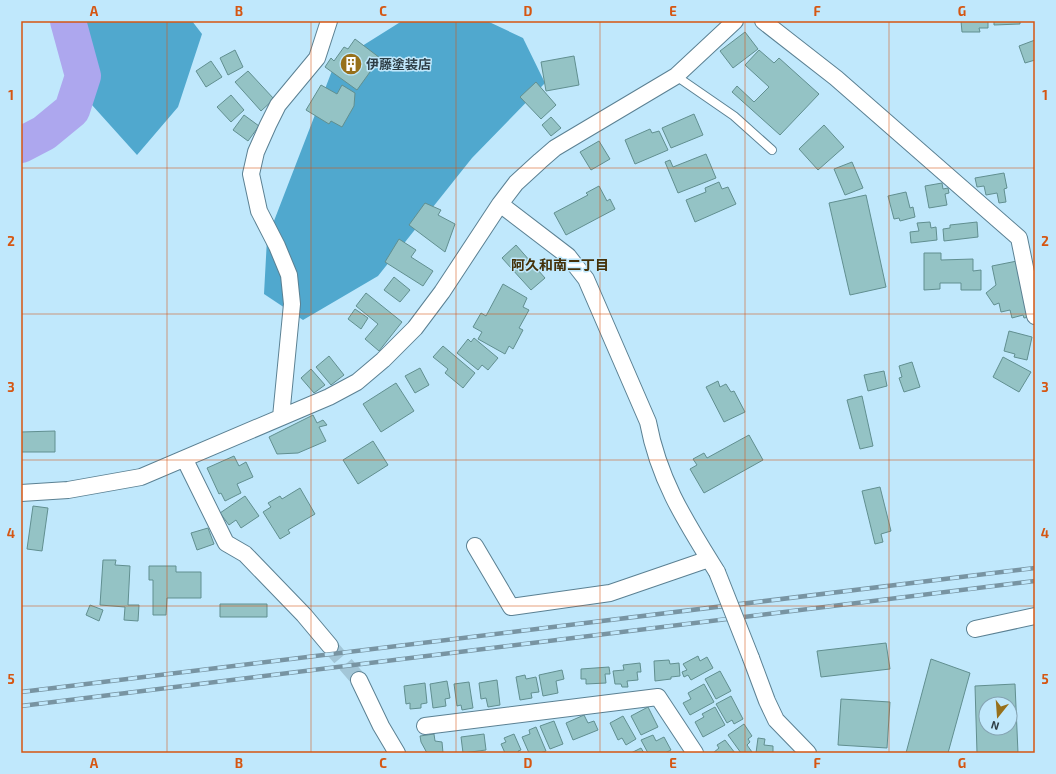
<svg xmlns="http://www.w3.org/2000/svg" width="1056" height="774" viewBox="0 0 1056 774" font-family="'Exo 2','Noto Sans JP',sans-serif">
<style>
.forest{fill:#50a8ce}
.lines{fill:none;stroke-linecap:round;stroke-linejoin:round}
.river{stroke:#ada7ee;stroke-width:36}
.building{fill:#94c3c5;stroke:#618f90;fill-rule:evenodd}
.street-tunnel{stroke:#a3c6d7;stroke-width:16;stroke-dasharray:16 8;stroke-linecap:butt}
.lane-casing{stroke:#5b8193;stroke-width:10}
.street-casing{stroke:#5b8193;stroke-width:18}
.lane{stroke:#fff;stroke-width:8}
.street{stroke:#fff;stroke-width:16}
.rail-casing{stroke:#7894a2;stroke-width:4.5}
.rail{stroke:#c0e8fc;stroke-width:3;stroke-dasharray:9;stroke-linecap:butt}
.street-bridge-casing{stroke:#5b8193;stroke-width:18;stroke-linecap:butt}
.street-bridge{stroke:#fff;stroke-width:16}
.grid{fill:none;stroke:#d55612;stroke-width:1;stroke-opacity:0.55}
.labels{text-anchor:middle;stroke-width:3;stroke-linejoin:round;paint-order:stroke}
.poi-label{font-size:13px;font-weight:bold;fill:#2d3d45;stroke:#c0e8fc;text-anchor:start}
.neighbourhood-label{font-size:14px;font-weight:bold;fill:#443109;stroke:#c0e8fc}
.neatline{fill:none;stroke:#d55612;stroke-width:1.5}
.grid-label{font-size:13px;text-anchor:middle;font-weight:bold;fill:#d55612}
</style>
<rect width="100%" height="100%" fill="#c0e8fc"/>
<path class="forest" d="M55,21H192L202,34L178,107L137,155L92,105Z
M402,21H487L523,38L545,83L472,158L378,276L303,320L264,294L267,239L335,63Z"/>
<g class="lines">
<path class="river" d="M21,145L44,133L72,110L83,76L68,21"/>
</g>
<path class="building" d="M961,21H988V28H979L980,32H962Z
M994,21H1020V24L994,25Z
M745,32L758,49L733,68L720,51Z
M355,39L380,58L357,90L325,67L331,58L334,61L344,47L348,49Z
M1035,40V60L1025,63L1019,46Z
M235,50L243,67L228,75L220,58Z
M759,50L774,63L779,58L819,94L780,135L732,92L737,86L754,102L769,87L745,65Z
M574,56L579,85L546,91L541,62Z
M211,61L222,77L206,87L196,71Z
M248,71L274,99L261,111L235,82Z
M536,82L556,105L541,119L520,97Z
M321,85L337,94L342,85L355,93L354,106L342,127L331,121L329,124L306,110Z
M231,95L244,110L231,122L217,107Z
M694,114L703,135L671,148L662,128Z
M244,115L259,126L248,141L233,130Z
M551,117L561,128L551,136L542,125Z
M824,125L844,147L818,170L799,149Z
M650,129L652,133L659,131L668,150L635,164L625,140Z
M599,141L610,159L591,170L580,152Z
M706,154L716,178L678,193L665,162L670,160L673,167Z
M852,162L863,188L845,195L834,169Z
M1004,173L1007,188L1004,189L1006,202L999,203L997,193L986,195L984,186L977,187L975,178Z
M719,182L722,189L728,187L736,204L695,222L686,200L706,192L705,188Z
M942,183L943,189L948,188L949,193L945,194L947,205L929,208L925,186Z
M599,186L607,201L610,199L615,209L566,235L554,213L588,195L586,193Z
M906,192L910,208L913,207L915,217L900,221L899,218L894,219L888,196Z
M866,195L886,287L850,295L829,203Z
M425,203L441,210L438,215L455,224L445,252L409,225Z
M930,222L931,228L936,227L937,240L911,243L910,232L919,231L917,223Z
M977,222L978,237L944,241L943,229L950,228V225Z
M399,239L416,250L411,257L433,271L423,286L385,262Z
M516,245L545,278L531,290L502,258Z
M924,253H941V260L973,259V271L981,270V290H961V283H940V289L924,290Z
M1017,261L1029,317L1024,318L1023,315L1012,318L1010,310L1001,312L999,303L994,305L986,293L996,285L992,266Z
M394,277L410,290L400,302L384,290Z
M503,284L527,298L523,307L529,310L519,328L523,330L513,349L509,346L505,354L478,339L482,332L473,327L481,313L486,316Z
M366,293L402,322L379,351L365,339L378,324L356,306Z
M355,309L368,318L361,329L348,319Z
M1009,331L1032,337L1027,360L1014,357L1015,354L1004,351Z
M474,338L498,358L488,370L482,365L478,370L457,353L468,339L471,342Z
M443,346L475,373L463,388L445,373L448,369L433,357Z
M329,356L344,375L331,385L316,367Z
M1003,357L1031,372L1019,392L993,377Z
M912,362L920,387L904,392L899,378L902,377L899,366Z
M420,368L429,385L415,393L405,376Z
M311,369L325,385L314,393L301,378Z
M884,371L887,386L868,391L864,375Z
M718,381L720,387L726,384L731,392L734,391L745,412L724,422L706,387Z
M396,383L414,411L381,432L363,404Z
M862,396L873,446L860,449L847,400Z
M313,415L317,423L323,420L327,425L319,427L326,441L298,453L277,454L269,437Z
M55,431V452H21V432Z
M749,435L763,460L704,493L690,469L697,465L693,459L704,453L707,458Z
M373,441L388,465L358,484L343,460Z
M234,456L239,466L246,462L253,477L237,484L241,493L225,501L221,493L219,494L207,468Z
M880,487L891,531L881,534L883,542L875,544L862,491Z
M300,488L315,514L288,530L290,533L280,539L263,512L271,507L268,503L280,496L282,499Z
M245,496L259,516L241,528L236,520L229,525L220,513Z
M33,506L48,508L42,551L27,549Z
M208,528L214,544L197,550L191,533Z
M103,560H116L115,565L130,566L128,605H139L138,621L124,620L125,607L100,605Z
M149,566H176V572H201V598H167L166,615H153V580H149Z
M220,604H267V617H220Z
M90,605L103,610L99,621L86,615Z
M886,643L890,669L821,677L817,651Z
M698,656L700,661L707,657L713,668L691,680L688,675L684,677L682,672L687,670L683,664Z
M931,659L970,673L948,753H906Z
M669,660L670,664L679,663L680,676L671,677V679L655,681L654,661Z
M640,663L641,672H637L638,680L627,681L628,687H622L621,684H615L613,671L624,670L623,665Z
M609,667L610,674H605L606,683L586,684V679H581V669Z
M562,670L564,679L556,681L558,693L543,696L539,675Z
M720,671L731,691L716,699L705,679Z
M525,675L526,679L536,677L539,692L531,693L532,698L520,700L516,677Z
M497,680L500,705L488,707L486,698L481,699L479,683Z
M447,681L450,698L445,699L446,706L433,708L430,684Z
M469,682L473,708L462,710L461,705L457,706L454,684Z
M425,683L427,703L421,704V708L410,709V703L406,704L404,686Z
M704,684L714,702L690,715L683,703L691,699L688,693Z
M1015,684L1018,753H977L975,686ZM986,704H1010V728H986Z
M731,696L743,719L734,724L732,720L727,723L716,704Z
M841,699L890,702L887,748L838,745Z
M648,707L658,727L641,735L631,716Z
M715,707L725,725L703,737L695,722L704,717L702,714Z
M584,715L588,723L594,721L598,730L573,740L566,723Z
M623,716L636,739L626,745L622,738L618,740L610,723Z
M554,721L563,744L550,749L540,726Z
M744,724L752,736L748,739L750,742L747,745L752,752L750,753H741L728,735Z
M536,727L546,751L540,753H529L522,737L530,734L529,730Z
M434,734L435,741L442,742L443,753H427L421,742L420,736Z
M484,734L486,750L463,753L461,737Z
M514,734L521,750L518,751L519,753H505L501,744L506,742L504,738Z
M653,735L656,741L664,737L671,750L665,753H648L641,740Z
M758,738L765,739L764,745L773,746V753H756Z
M725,740L735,753H713L719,748L717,745Z
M641,748L644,753H631Z"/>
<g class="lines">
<path class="street-tunnel" d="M330,646L359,680"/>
<g class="lane-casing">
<path id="lane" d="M676,76L734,116L772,150"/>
</g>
<g class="street-casing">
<path id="street" d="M763,21L836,78L1019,238L1035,316
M500,204L568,256L586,279L648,422C659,481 686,522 717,572
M281,417L292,304L289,275L277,246L259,211L251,174L256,152L268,125L278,105L317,58L329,21
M185,460L226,543L245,554L304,615L330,646
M21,493L68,490L141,477L329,397L357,382L383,360L415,328L442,292L500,204L516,183L540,161L555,148L676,76L735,21
M475,546L511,607L610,593L709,559
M975,629L1035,616
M751,658L767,701L776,720L808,753
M359,680L381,726L397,753
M425,726L658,697L695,753"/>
</g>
<use href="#lane" class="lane"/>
<use href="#street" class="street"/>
<g class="rail-casing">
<path id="rail" d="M21,692L1035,568
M21,706L1035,581"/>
</g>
<use href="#rail" class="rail"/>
<g class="street-bridge-casing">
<path id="street-bridge" d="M717,572L751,658"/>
</g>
<use href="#street-bridge" class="street-bridge"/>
</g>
<path class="grid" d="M167,21V753M311,21V753M456,21V753M600,21V753M745,21V753M889,21V753M21,168H1035M21,314H1035M21,460H1035M21,606H1035"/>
<defs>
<g id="building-disc" transform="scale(1.15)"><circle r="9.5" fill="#97701b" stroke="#c0e8fc"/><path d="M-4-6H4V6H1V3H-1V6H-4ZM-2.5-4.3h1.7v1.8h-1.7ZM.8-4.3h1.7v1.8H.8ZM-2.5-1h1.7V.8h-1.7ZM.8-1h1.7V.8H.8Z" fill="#fff"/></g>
</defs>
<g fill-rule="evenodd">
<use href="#building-disc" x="351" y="64"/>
</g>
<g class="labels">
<g class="poi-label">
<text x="366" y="69">伊藤塗装店</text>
</g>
<g class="neighbourhood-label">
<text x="560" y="270">阿久和南二丁目</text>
</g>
</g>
<rect width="1056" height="774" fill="none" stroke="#c0e8fc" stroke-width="44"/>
<g transform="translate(998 716) rotate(197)"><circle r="19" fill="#c0e8fc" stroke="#85a4b3"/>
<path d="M0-3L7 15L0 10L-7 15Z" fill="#97701b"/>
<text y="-6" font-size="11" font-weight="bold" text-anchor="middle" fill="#2d3d45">N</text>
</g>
<rect x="22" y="22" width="1012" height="730" class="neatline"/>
<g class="grid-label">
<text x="94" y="16">A</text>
<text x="239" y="16">B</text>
<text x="383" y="16">C</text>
<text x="528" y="16">D</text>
<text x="673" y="16">E</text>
<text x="817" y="16">F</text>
<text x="962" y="16">G</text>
<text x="11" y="100">1</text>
<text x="1045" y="100">1</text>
<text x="11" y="246">2</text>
<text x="1045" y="246">2</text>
<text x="11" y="392">3</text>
<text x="1045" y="392">3</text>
<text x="11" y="538">4</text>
<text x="1045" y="538">4</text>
<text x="11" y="684">5</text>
<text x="1045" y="684">5</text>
<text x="94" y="768">A</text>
<text x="239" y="768">B</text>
<text x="383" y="768">C</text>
<text x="528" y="768">D</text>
<text x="673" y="768">E</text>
<text x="817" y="768">F</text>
<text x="962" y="768">G</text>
</g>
</svg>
